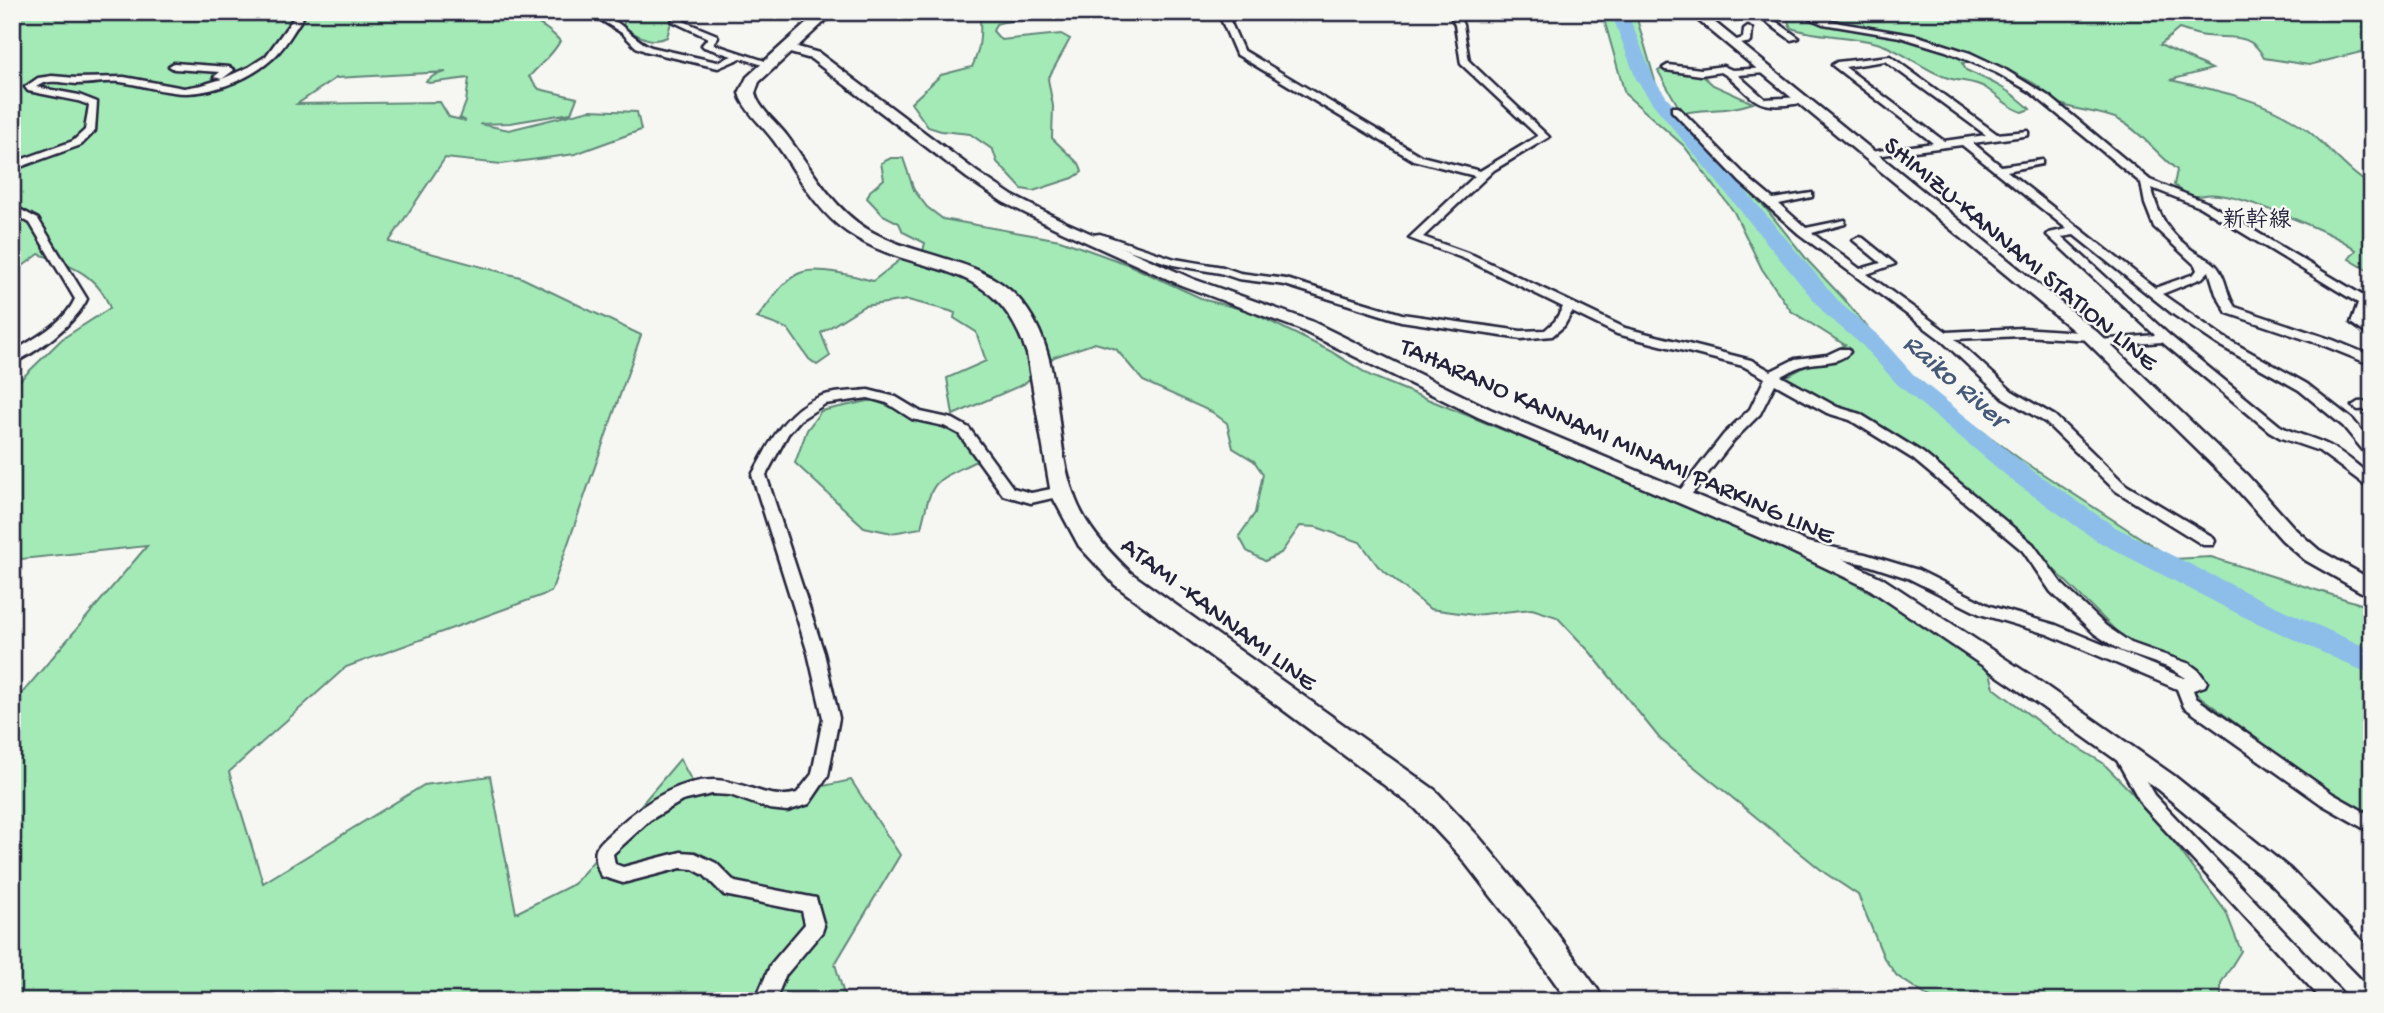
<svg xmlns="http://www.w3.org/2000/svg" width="2384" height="1013" viewBox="0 0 2384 1013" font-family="'Gochi Hand','Klee One',sans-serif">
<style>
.green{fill:#a3eab7;stroke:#628679;stroke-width:2;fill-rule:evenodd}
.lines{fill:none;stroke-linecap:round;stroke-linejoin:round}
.river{fill:#8dbee9;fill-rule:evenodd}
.street-casing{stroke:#22223b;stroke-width:5}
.secondary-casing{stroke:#22223b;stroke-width:5}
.primary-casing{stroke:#22223b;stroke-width:5}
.street{fill:#f6f6f2;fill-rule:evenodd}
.secondary{fill:#f6f6f2;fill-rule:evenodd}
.primary{fill:#f6f6f2;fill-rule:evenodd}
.labels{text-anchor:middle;stroke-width:5;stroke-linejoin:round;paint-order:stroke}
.far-neighbourhood-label{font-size:23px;font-weight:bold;fill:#22223b;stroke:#f6f6f2}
.street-label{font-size:26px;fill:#22223b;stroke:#f6f6f2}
.water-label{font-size:28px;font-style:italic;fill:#475978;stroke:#f6f6f2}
</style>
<rect width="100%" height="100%" fill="#f6f6f2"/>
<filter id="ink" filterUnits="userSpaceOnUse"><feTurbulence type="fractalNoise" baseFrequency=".0143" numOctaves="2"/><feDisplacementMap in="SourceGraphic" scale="14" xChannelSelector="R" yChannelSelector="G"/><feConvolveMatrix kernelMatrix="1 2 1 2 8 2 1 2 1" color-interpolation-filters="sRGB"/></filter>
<g filter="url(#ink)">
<path class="green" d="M12,12H511C530,18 547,26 560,41C554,54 539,65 529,77L539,89L577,98L571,113L510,123L480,124L509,130L590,110L637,112L641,130L575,154L501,164L445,158L389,242L520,277L641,335L551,592L346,667L229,772L263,883L424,785L490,776L516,913L574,884L680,759L695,787L730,788L782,795L851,780L900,855L835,964L846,1001H12V705L147,546L12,560V388L62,339L110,308C98,274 69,265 39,254L12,274ZM446,72L435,75L426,81L429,83L469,78L466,102L460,118L466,121L449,117L440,102L297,104L336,78Z
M632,12H689L671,22L667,37C650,46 638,33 622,29L625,20L634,18Z
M969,12H1043C1031,22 1011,19 996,24L993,31L1001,40L1061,34L1070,39L1048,79L1053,106L1052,138L1080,165L1082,172L1073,178L1033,191L1022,189L997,162L993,150L970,134L941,131L928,127L911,103L941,75L972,67C980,50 981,36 980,18Z
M1602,12H1635L1658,91L1692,130L1739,175L1809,262L1844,299L1908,376L2020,459L2173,559L2211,557L2364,605L2372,611V818L2327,792L2126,641L2017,533L1874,421L1832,406L1782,379L1845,345L1791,311L1762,269L1734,212L1684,146L1625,94Z
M1787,12H2372V58L2361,52L2309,65L2264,58C2251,31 2229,39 2206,36C2197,35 2188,32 2179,29L2160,45L2212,69L2170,80C2216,90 2263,99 2302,126C2327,144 2345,170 2372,186V273L2349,259L2356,250C2338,234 2244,197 2219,195C2196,192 2197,204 2174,185L2177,170C2157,154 2141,132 2119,120C2101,111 2079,112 2061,104C2051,99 2044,90 2035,84C2014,72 1986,61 1962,63L1966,70C1990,81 2011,90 2030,109L2022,112C2007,107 1999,97 1986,88C1973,80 1958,82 1945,77C1920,68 1902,50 1877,43C1848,35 1818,37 1791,28L1785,14Z
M1662,69L1703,76L1713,85L1753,103C1727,112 1708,108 1682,113L1658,71Z
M891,158H903L914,190L927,207L943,219L1060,240L1127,264L1205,300L1249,311L1330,351L1371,376L1704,512L1830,571L1917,617L1989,669L1994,688L2053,733L2103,763L2152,813L2226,912L2241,951L2221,983V1001H1935L1897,976L1884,958L1858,895L1825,873L1660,739L1590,652L1557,617L1532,609L1474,615L1430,609L1378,566L1360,542L1316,527L1300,526L1281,553L1265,561L1247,551L1239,536L1255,513L1263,474L1254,461L1233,448L1227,423L1212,412L1143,381L1116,349L1095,343L1054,357L1024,384L953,415L947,378L986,361L976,332L954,318L955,313L950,311L908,300L864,306L821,333L830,356L817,365L809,359L788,329L757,318C769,304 784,277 803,272C820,267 856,276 873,281L900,260L912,259L951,265L923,251L925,243L903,232L899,223L883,215L867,198L870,191L884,179L881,163Z
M873,400L964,436L976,461C931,483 933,478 921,528L892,533L864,527L795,463L807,430L821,411Z"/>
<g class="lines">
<path class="river" d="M1611,12H1627L1654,79L1666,96L1841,304L1879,336L1913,374L2032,470L2115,527L2262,600L2372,650V675L2242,616L2097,541L2014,482L1897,384L1863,346L1825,314L1653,104L1636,79Z"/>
<g class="street-casing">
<path id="street" d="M298,12H307C295,27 287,46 272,59C248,81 205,97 173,92C155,90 138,84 120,82C106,81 91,84 77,84C62,83 49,78 36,87L79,95L97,102L95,131L81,145L12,170V163L73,141L85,130L89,105L78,101L28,91L25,87L38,78L52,76L76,78L124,77L184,88L202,85L222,79L214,77L220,72L174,69L169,66L174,63L229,67L234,70L222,79L249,67L266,56Z
M588,12C616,12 628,37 651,47L717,62L732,56L704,47L702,45L708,38L672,21L684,12H695L683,21L717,35L718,37L713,44L774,64L769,67L741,58L718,68L645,51L636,47L622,33Z
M1218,12H1226L1243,50L1421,156L1480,171L1538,136L1461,64L1455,25L1449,12H1457L1463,25L1469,61L1549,137L1494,170L1423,237L1473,255L1625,328L1751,360L1771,371L1795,359L1827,355L1840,349H1848L1850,352C1836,366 1819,360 1802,366C1795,368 1787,373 1781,376L1837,407L1860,414L1923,453L2033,544L2062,584L2106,626L2131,643L2190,664L2198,670L2207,682L2205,686L2193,690L2196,698L2333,794L2372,816V833L2321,804L2184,707L2177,689L2047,634L1980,614L1908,578L1865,564L1801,551L1799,547L1801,543L1806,542L1865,554L1918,570L1990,606L2056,625L2184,678H2186L2170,668L2121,651L2095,634L2051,592L2023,551L1913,459L1850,420L1827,413L1775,384L1760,414L1734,440L1687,500H1677L1675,497L1677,494L1724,434L1750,409L1765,378L1743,366L1617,334L1572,312L1564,326L1552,336L1521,339L1401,321L1285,285L1238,279L1220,273L1173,265L1099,240H1085V236L1100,234L1175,259L1223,267L1240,273L1286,279L1402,314L1521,331L1545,330L1555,321L1563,307L1465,259L1409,238L1475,176L1413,160L1236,54Z
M1753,12H1763L1799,38L1791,40Z
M1794,12H1806L1840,23L1918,36L1970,53L2004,69L2050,97L2150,180L2208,203L2365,297L2372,299V306L2363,322L2372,328V338L2351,323L2358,303L2200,207L2152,188C2157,215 2170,234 2192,250C2200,257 2211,258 2218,268C2227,280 2226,295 2235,307L2333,340L2372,356V365L2325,346L2227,313L2216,294L2209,271L2202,278L2162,294L2225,338L2307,384L2353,420L2372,443V456L2367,455L2343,426L2299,390L2217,344L2174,315L2074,235L2062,237L2169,335L2279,425C2293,434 2310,436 2326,444C2343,452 2357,465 2372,477V490L2319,451L2281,438L2269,431L2162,342L2096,347L2094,344L2100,340L2155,335L2047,235L2049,233L2067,229L1962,145L1867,157L1866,155L1871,152L1933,143L1832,65L1837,62L1890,56L1997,134L2028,131V135L2024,136L1973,143L2001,166L2042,160V164L2007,171L2155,288L2194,274L2197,270L2195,265L2154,227L2145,204L2141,183L2029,91L1997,73L1946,51L1900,37L1823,24ZM1885,61L1986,135L1944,141L1845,67Z
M1748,26L1752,29L1751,42L1730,46V42L1743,38L1744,29Z
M1668,65L1701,69L1723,66L1732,70L1769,68L1771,70L1766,73L1738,75L1765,99L1803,97L1808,100C1801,104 1794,104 1786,105C1748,109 1748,87 1721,72L1701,75L1665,70L1663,68Z
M1672,107H1678L1748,178L1773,199L1812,193V197L1779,204L1806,228L1845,220V224L1812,233L1860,269L1881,263L1853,240L1859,237L1863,238L1895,264L1867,274L1947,332L2022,328L2095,333L2097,336L2091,340L2022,336L1955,339L2012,391L2055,416L2126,485L2213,537L2215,541L2213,545H2203L2116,491L2045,422L2002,397L1940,339L1799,234L1740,182L1672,111Z
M12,205L38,219L87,299C76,323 36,354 12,363V353C35,337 63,325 75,299L30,223L12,213Z
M868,390L896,397L921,412L953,419L969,428L1013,488L1031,493L1061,487L1068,492L1066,495L1031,503L1003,495L959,434L944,426L912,419L887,403L868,398L825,404L800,420L788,434L766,475L824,653L839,718L828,776L809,804L787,811L769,809L730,795L712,794L682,801L650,820L613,854L615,864L623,867L681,852L695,853L716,863L735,882L816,898L824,926L822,932L785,976L775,1001H755L771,964L805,924L802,911L724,895L704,875L693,869L681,868L623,883L601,876C598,869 594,857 596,850C599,842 609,835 614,830C641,805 676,780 714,780C743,780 768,802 797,793L812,774L823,718L808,653L752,475C769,445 784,410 819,397C833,391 853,392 868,390Z
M2372,401V409L2358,410L2352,406L2358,402Z
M2121,746L2127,748L2154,795L2343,994L2346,1001H2323L2142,805L2113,753L2115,748Z"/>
</g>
<g class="secondary-casing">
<path id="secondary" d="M1688,12H1702L2097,332L2247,475L2296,530L2319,550L2372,580V598L2305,560L2282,540L2233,485L2085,340Z
M787,44L819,53L977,172L1013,196L1065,222L1193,279L1311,321L1490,409L1798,538L1882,578L2033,677L2173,775L2290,869L2372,951V981L2363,978L2272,885L2157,789L2017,689L1868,588L1784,548L1478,417L1299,329L1181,285L1055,228L1003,202L967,178L811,59L783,51V45Z"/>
</g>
<g class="primary-casing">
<path id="primary" d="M819,12H835L759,82L755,93L757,99C764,113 777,123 787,136C815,173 835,215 880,236C925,258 984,260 1019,299C1066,353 1051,429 1073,492C1083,524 1107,550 1131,573L1435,790L1479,837L1541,912L1598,990L1603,1001H1568L1519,932L1459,855L1415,808L1115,585L1079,546L1051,494L1027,354C994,252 918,281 847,232C814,209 797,172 774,141C763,126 749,115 741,99L739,93L747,77Z"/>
</g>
<use href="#street" class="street"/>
<use href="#secondary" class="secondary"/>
<use href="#primary" class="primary"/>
</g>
</g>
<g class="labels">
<g class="far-neighbourhood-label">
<text x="2257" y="226">新幹線</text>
</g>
<g class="street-label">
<text transform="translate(2022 252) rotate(40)" y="9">SHIMIZU-KANNAMI STATION LINE</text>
<text transform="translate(1618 439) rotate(24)" y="9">TAHARANO KANNAMI MINAMI PARKING LINE</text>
<text transform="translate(1220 612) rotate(37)" y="9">ATAMI -KANNAMI LINE</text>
</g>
<g class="water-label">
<text transform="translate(1957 379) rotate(41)" y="10">Raiko River</text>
</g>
</g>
<rect width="2384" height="1013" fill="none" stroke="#f6f6f2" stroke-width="42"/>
<rect x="21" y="21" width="2342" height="971" fill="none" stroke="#22223b" stroke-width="2.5" filter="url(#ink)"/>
</svg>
